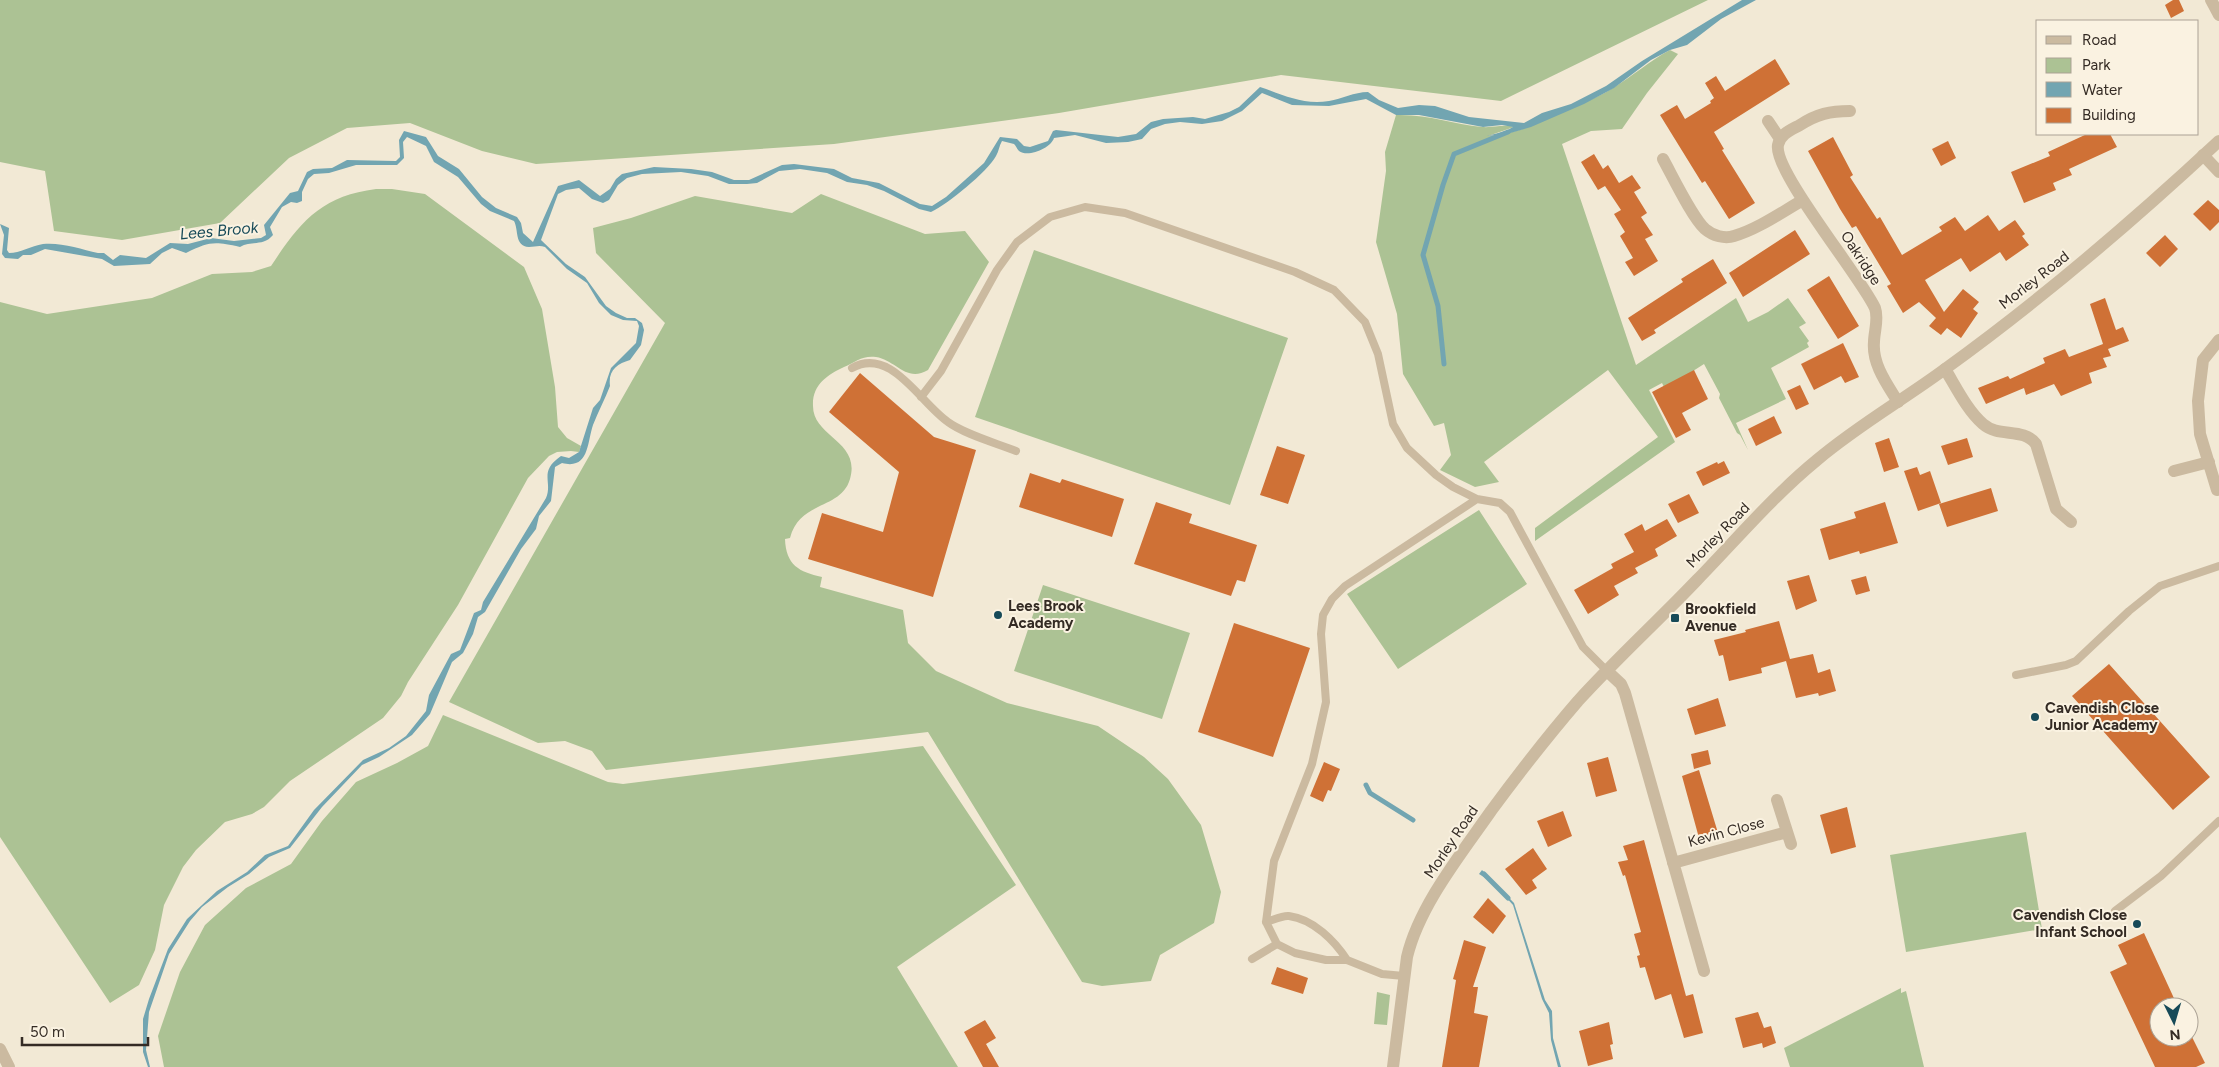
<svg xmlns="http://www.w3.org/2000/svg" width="2219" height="1067" viewBox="0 0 2219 1067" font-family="Figtree,sans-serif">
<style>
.green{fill:#acc294}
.water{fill:#72a5b1}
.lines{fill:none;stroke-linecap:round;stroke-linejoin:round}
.stream{stroke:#72a5b1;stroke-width:5}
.building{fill:#cf7136}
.service{stroke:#cbbaa0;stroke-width:8}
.minor{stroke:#cbbaa0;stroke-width:12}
.tertiary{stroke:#cbbaa0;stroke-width:12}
.poi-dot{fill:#174a58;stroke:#faf2e1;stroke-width:2}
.labels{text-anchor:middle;stroke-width:4;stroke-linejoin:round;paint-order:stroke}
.street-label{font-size:15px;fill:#342b24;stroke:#faf2e1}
.poi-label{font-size:15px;font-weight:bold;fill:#342b24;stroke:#faf2e1;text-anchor:start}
.water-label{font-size:16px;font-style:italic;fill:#174a58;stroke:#faf2e1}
</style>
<rect width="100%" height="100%" fill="#f2e9d5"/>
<path class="green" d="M0,0H1708L1501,101L1281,75L1059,113L834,144L536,164L482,151L410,123L347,128L289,158L220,223L122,240L54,231L45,171L0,162Z
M1670,50L1678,54L1647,93L1622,129L1591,131L1562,144L1636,365L1736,298L1748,322L1768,312L1788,298L1806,323L1799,327L1809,341L1807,343L1809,347L1771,368L1786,399L1736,423L1748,450L1740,435L1737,433L1719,398L1720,394L1704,364L1665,389L1662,383L1649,390L1675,442L1535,541V528L1658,437L1608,370L1484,462L1499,482L1475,487L1440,470L1451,455L1444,423L1434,426L1403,374L1397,314L1376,242L1386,171L1385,152L1396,115C1428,114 1452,124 1482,127C1493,128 1503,124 1514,127L1488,136C1510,135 1531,127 1550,117C1571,107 1593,101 1613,88C1633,76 1649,61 1670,50Z
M376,189H392L425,194L524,267L542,309L555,387L558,427L567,438L581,446L579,452L571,451L557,452L549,456L528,478L458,605L408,682L401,696L383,718L290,781L264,807L252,814L225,822L196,850L183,867L164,905L155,950L139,985L110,1003L0,837V302L47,314L152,298L212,274L252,272L271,266C300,222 321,196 376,189Z
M821,194L925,234L965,231L989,262L928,370C906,383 896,360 876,357C863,355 855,362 844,367C827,375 812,385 813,406C813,437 861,441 850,479C841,510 800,500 790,538L785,539C786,565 799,572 822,577L820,587L903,610L908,643L936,671L1007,703L1098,726L1144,757L1168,779L1201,825L1221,892L1214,923L1160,955L1151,981L1102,986L1082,982L928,732L606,770L592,751L565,741L538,743L449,702L665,323L596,253L593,228L631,218L695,196L792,213Z
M1034,250L1288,338L1230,505L975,417Z
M1479,510L1527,584L1398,669L1347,594Z
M1043,585L1190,633L1162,719L1014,671Z
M443,715L608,782L623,784L923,746L1016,885L897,967L958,1067H164L158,1036L180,972L205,925L246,888L291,864L322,821L356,782L397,763L428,746Z
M2026,832L2042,929L1906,952L1890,855Z
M1901,988V993L1906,991L1924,1067H1790L1784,1048Z
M1377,992L1390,995L1387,1025L1374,1024Z"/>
<path class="water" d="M1742,0H1756L1721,19L1687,45L1670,50L1651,60L1614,88L1584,104L1531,127L1507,134L1487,136L1506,131L1513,127L1502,125L1483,127L1419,115H1396L1366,99L1329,106L1292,105L1262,93L1242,111L1222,121L1202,124L1180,122L1165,124L1151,129L1142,139L1128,142L1106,143L1075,135L1054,138C1051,148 1028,158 1019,151C1017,149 1016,146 1014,144L1002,141C999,146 999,151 996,156C987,172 948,204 931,212L919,209L884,191L867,185L847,182L827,173L800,169L779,171L757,183L747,184H729L708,176L681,172L642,174L627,178L618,185L609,200L603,203L592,199L579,188L566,190L558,194L541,240L566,264L585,277L606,306L616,313L627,318H635L642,323L644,330L641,345L630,360C617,364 608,370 610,386C605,399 598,412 593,425C587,443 589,470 562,463L555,467L551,501L539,516L536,529L521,549L485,612L478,617L473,634L463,653L452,662L430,714L412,735L379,757L362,765L322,807L290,848L269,857L249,874L228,887L202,907L190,921L169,954L149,1012L146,1050L150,1067H148L143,1052V1019L149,999L168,949L187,919L217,891L247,872L265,855L288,846L314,810L363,760L389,748L406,736L426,711L429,695L451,654L460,650L474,613L481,610L483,602L546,498C553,481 538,472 561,456L569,458L579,452L593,408L600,400L611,368L636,343L639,326L637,321L623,320L611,315L599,303L587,283L567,269L545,247C539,245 535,247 529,247C514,246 519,230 514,221L490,211L481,204L458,177L434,162L426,146L407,137L403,142L404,158L397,165H356L329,173L314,174L308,179L302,192V201L297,203L291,202L282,207L270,227L273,235C263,247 251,240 240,247C213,241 209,242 186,253L172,248L162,253L150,264L114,266L102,259L45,249L31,255H23L18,259L5,258L2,254L4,235L0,224L9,228L7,250L9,253C20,253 31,246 43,244C60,242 81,249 98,253H104L113,260L120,255L146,258L170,243L188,244L211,238L234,241L261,238L266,235L264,225L290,193L298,191L307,172L313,169L332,168L347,160L396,161L400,157L399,140L404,131L426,137L438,156L459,169L482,197L496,208L517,217L521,223L523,233L533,242L558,186L579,180L600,196L610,189L616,179L622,174L654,167L691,169L712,172L734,180H749L782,165L794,164L834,169L852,178L879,183L920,204L932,206L946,197L984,163L1000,137L1017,139L1024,146L1030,147L1048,141L1053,131L1056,130L1118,137L1136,134L1151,122L1163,119L1193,117L1205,119L1229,112L1239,107L1260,87C1284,95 1302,105 1329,101C1342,99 1354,92 1368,92L1379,100L1398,108L1419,105L1435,106L1469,117L1524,123L1542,113L1571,104L1606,86L1642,61Z
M1482,870L1514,903L1545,1000L1552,1011L1553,1038L1561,1067H1558L1551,1040L1549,1013L1542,999L1513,905L1492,882L1479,874Z"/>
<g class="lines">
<path class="stream" d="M1444,364L1438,306L1423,255L1443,185L1454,154L1508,132
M1366,785L1370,793L1413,820
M1484,874L1508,898"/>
</g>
<path class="building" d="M2173,0H2179L2184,11L2171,18L2165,5Z
M1775,59L1790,84L1714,132L1724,149L1722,150L1755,203L1729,219L1705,181L1702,183L1660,115L1677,105L1685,119L1711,103L1710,101L1714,98L1705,83L1716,76L1725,91Z
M2087,134H2110L2117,147L2069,169L2072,175L2053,183L2056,190L2024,203L2011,172L2050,156L2048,152Z
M1833,137L1853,175L1850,177L1877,219L1880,217L1902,255L1942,231L1939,227L1955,217L1965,231L1988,215L1999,231L2015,220L2025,234L2022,236L2029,245L2006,261L2000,252L1970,272L1961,258L1925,280L1944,312L1963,289L1979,302L1973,309L1978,313L1961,338L1947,328L1941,335L1929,326L1936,318L1919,302L1903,313L1887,286L1891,284L1856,226L1852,228L1840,209L1808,151Z
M1948,141L1956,158L1941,166L1932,149Z
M1594,154L1603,169L1608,165L1619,183L1632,175L1641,188L1634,192L1647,213L1641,217L1653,235L1645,239L1658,261L1634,276L1625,262L1633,258L1620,236L1625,232L1614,214L1621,210L1605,186L1598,190L1581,162Z
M2208,200L2219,210V222L2210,231L2193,214Z
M1795,230L1810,254L1743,297L1729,273Z
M2165,235L2178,249L2160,267L2146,253Z
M1713,259L1727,283L1654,330L1656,333L1642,341L1628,318L1683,282L1681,279Z
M1829,276L1859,326L1838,339L1807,290Z
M2105,298L2116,330L2123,327L2129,341L2108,349L2111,356L2103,358L2107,367L2089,373L2092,383L2061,396L2054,384L2026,395L2024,388L1986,404L1978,388L2008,376L2010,379L2045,363L2043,358L2065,349L2069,357L2103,344L2090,304Z
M1843,343L1859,377L1845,383L1841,376L1814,390L1801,364Z
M1694,370L1708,399L1682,413L1691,430L1676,438L1652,392Z
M860,373L934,437L976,450L933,597L808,559L822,513L883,532L899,472L829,412Z
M1800,385L1809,404L1796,410L1787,391Z
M1774,416L1782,433L1756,446L1748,429Z
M1889,438L1899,467L1884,472L1875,443Z
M1967,438L1973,457L1948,465L1941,446Z
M1277,446L1305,455L1288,504L1260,495Z
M1724,461L1730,473L1703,486L1696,472L1717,462L1718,464Z
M1917,467L1920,475L1930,471L1941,503L1918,511L1904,471Z
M1030,473L1060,483L1062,479L1124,499L1112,537L1019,507Z
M1991,488L1998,511L1947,527L1939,504Z
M1689,494L1699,513L1678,523L1668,504Z
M1156,502L1192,514L1189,523L1257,545L1245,582L1237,580L1231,596L1134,564Z
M1885,502L1898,543L1860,554L1859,551L1829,560L1820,529L1856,518L1854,512Z
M1667,519L1677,536L1655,549L1658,556L1635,568L1638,573L1614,586L1619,595L1588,614L1574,590L1613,568L1611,564L1634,552L1624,534L1642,524L1645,531Z
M1809,575L1817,601L1796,610L1787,581Z
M1866,576L1870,591L1856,595L1851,580Z
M1779,621L1790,659L1813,654L1818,673L1830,669L1836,691L1819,696L1818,693L1796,698L1786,661L1761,668L1762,673L1729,681L1723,655L1719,656L1714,640L1746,632L1745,630Z
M1234,623L1310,648L1273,757L1198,732Z
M2109,664L2210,777L2173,810L2072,696Z
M1718,698L1726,726L1695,735L1687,709Z
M1708,750L1711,764L1694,769L1691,754Z
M1608,757L1617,791L1596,797L1587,763Z
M1324,762L1340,769L1331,791L1328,790L1323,802L1310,796Z
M1699,770L1718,833L1699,838L1682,776Z
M1847,807L1856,847L1831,854L1820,815Z
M1563,811L1572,836L1548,847L1537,821Z
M1644,840L1686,996L1693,994L1703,1033L1684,1038L1671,994L1655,1000L1645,967L1640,968L1637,956L1640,955L1634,934L1641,932L1625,875L1623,876L1618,862L1628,860L1623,846Z
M1533,848L1547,869L1532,880L1537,888L1526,895L1505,869Z
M1488,898L1506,916L1493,934L1473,917Z
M2144,933L2178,1007H2159V1037H2192L2205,1063L2196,1067H2155L2110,972L2127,964L2118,945Z
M1464,940L1486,947L1473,987H1478L1474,1013L1488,1016L1479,1067H1442L1456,980L1453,979Z
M1277,967L1308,978L1303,994L1271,984Z
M1758,1012L1764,1028L1771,1026L1776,1043L1763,1048L1762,1043L1743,1048L1735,1018Z
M985,1020L996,1038L986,1044L999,1067H983L964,1032Z
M1609,1022L1613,1044L1610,1045L1613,1059L1588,1066L1579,1031Z"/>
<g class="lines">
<path class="service" d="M852,368C891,346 920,403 948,422C964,434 996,443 1016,451
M921,397L941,371L997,270L1017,242L1050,217L1085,207L1125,213L1295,272L1334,290L1365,322L1378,354L1393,424L1407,448L1436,475L1453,487L1477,499
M2016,675L2066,665L2076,661L2129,611L2160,586L2219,566
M2115,911L2161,876L2219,821
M1266,922L1274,861L1312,764L1326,702L1321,634L1323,615L1332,599L1345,586L1477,499L1500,503L1510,512L1583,647L1607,671
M1252,959L1277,944
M1347,960C1335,941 1313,919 1289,916C1283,915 1273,920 1266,922L1277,944L1295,953L1326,960H1347L1382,974L1404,976"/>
<path class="minor" d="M2211,0L2219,15
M1850,111C1830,111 1817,114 1800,125C1791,130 1780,134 1778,145C1773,171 1861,277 1875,308C1879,319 1874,332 1874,342C1872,364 1887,384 1898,402
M1768,121L1780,139
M2203,155L2219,172
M1663,159C1673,177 1692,217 1705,229C1713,236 1725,239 1734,236C1758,229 1782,212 1803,200
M1945,369C1956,387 1967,410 1983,424C1999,438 2023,427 2036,444L2056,509L2071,522
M2174,471L2209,462
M2217,490L2200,434L2198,401L2203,360L2219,340
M1607,671L1621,684L1625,693L1704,971
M1777,800L1791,844
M1673,863L1787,832"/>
<path class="tertiary" d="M0,1049L9,1067
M1393,1067L1407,957C1419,906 1461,854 1491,811C1519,773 1547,737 1578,701C1616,659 1658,621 1697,580C1736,540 1773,496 1817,460C1857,426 1903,400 1945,369C2042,299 2132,222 2219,141"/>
</g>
<g class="poi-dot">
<circle cx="998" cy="615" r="5"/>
<rect x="1670" y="613" width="10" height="10" rx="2.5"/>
<circle cx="2035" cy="717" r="5"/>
<circle cx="2137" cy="924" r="5"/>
</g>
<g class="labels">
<g class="street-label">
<text transform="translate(1861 258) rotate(57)" y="5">Oakridge</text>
<text transform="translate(2034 280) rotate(-38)" y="5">Morley Road</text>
<text transform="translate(1718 535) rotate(-46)" y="5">Morley Road</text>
<text transform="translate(1726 832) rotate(-15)" y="5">Kevin Close</text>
<text transform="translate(1451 842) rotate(-56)" y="5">Morley Road</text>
</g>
<g class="poi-label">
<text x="1008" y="611">Lees Brook<tspan x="1008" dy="17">Academy</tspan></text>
<text x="1685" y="614">Brookfield<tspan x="1685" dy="17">Avenue</tspan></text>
<text x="2045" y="713">Cavendish Close<tspan x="2045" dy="17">Junior Academy</tspan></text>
<text x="2127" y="920" text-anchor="end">Cavendish Close<tspan x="2127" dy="17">Infant School</tspan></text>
</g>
<g class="water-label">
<text transform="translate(219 230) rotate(-5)" y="6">Lees Brook</text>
</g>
</g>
<rect x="2036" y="20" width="162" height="115" fill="#faf2e1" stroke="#aba295"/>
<rect x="2046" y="36" width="25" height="8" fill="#cbbaa0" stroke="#aba295"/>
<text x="2082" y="45" font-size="15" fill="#342b24">Road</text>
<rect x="2046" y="58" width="25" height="15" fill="#acc294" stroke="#aba295"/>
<text x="2082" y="70" font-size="15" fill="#342b24">Park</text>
<rect x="2046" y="82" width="25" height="15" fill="#72a5b1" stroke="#aba295"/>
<text x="2082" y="95" font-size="15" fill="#342b24">Water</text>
<rect x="2046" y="108" width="25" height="15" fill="#cf7136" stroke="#aba295"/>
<text x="2082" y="120" font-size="15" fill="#342b24">Building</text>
<g transform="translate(2174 1022) rotate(175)"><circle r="24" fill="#faf2e1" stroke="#aba295"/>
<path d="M0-4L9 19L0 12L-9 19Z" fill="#174a58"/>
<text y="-8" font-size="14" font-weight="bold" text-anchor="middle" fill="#342b24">N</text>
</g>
<path d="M22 1037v8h126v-8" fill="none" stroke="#342b24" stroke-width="2.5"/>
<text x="30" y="1037" font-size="15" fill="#342b24" stroke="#faf2e1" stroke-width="4" paint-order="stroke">50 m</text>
</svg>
